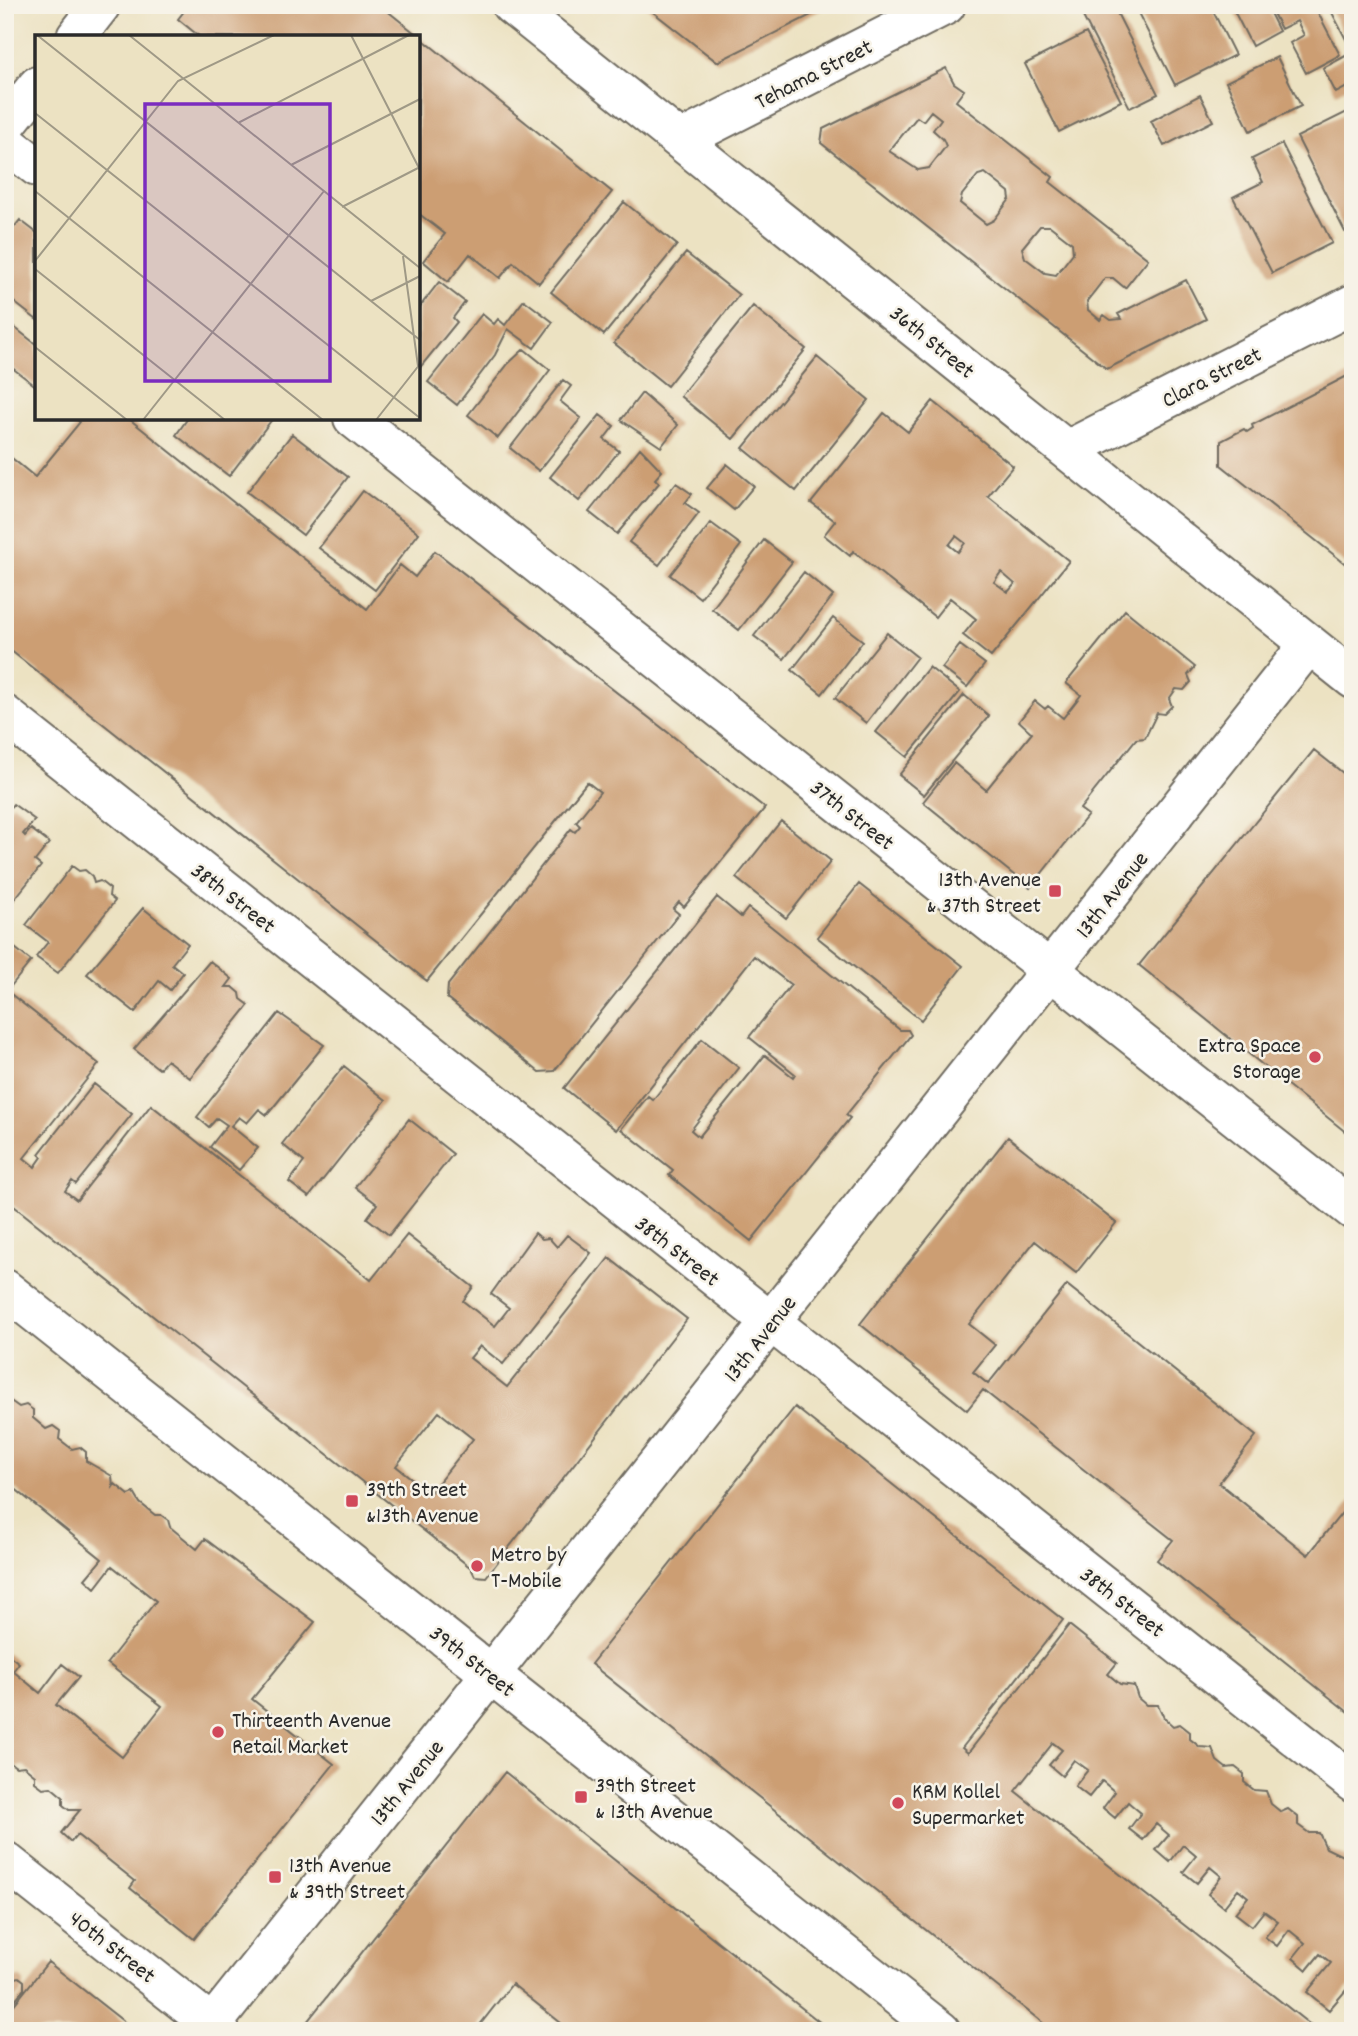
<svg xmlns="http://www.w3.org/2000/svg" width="1358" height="2036" viewBox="0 0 1358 2036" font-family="Dekko,sans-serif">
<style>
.building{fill:#cc9e73;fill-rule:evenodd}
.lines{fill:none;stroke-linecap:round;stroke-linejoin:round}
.minor-casing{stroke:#6f6b60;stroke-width:42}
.secondary-casing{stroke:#6f6b60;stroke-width:42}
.minor{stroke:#fff;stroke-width:38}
.secondary{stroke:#fff;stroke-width:38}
.poi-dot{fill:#d1495b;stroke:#f7f3e8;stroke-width:2.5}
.labels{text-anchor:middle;stroke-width:5;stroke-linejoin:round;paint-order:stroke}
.street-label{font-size:23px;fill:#2b2b2b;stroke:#f7f3e8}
.poi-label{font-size:23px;fill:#2b2b2b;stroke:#f7f3e8;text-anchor:start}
.inset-road{fill:none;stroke:#9f9986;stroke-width:2}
.view{fill:#7b2cbf;fill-opacity:0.15;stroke:#7b2cbf;stroke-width:3.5}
.inset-edge{fill:none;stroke:#2b2b2b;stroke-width:3.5}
</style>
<rect width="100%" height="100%" fill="#f7f3e8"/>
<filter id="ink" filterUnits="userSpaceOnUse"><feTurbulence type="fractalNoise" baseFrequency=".0143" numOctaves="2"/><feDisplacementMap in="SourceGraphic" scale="14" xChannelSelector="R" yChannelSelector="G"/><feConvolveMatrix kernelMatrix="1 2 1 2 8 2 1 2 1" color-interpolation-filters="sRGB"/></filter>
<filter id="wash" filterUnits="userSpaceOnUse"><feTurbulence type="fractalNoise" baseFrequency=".00686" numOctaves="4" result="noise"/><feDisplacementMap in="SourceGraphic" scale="28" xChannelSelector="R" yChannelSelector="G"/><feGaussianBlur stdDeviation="1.57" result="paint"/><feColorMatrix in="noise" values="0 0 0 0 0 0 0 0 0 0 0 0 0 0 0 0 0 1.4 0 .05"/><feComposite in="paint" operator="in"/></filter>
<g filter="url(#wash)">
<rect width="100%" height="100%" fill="#ece2c2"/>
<g id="blocks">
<path class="building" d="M189,5H380L612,192L539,283L513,262L500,278L470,254L448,282L423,261L445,234L418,213V37H200L178,19Z
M644,5H831L717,62Z
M1077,5H1113L1158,94L1130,108Z
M1134,5H1210L1235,55L1175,85Z
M1231,5H1266L1279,31L1252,46Z
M1277,5H1314L1340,55L1306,73L1290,43L1304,35L1297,21L1281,29L1273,13L1279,9Z
M1328,5H1353V46L1350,47Z
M1086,33L1121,101L1059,132L1025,64Z
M1353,52V84L1336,93L1323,68Z
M1277,57L1301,106L1250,131L1226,82Z
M946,68L954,83L964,90L956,101L1053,177L1050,182L1148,259L1125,288L1113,278H1105L1087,301L1088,310L1100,320L1104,315L1111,320L1121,319L1118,314L1186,280L1206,319L1107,369L821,143L823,129ZM931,111L941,119L933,130L943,139L946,146L929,168L918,170L889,151L917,117L923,121ZM985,173L1009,192L1010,199L994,220L986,224L960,203L962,195L978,175ZM1040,226H1050L1072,243L1073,253L1056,275L1045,273L1025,258L1022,248Z
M1200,95L1213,121L1164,146L1151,121Z
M1353,109V229L1345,232L1297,137Z
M1282,144L1332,243L1272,273L1233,197L1263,182L1252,159Z
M624,202L677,245L604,335L551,292Z
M20,220L37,233V320L5,295V239Z
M686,253L739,295L667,386L614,343Z
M439,282L465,302L453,318L457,322L418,370V309Z
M524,300L553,322L534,348L508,329L495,355L457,405L428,382L482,314L494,324L498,319L505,325Z
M753,306L806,349L733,439L680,396Z
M5,320L37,345V387L11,367L5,374Z
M524,349L550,370L498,438L468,415L508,364Z
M817,357L869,400L796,491L743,448Z
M1353,373V570L1221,465V441L1244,429L1247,432L1253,428L1252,425Z
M563,380L571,386L560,401L581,418L539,471L510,448Z
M642,393L678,425L661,447L621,420Z
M933,401L1013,466L988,496L1069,561L991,657L963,635L976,619L950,598L935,617L853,551L850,556L824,535L835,521L811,503L884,413L908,432ZM956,536L965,543L958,552L949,545ZM1001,572L1015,584L1008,592L994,582Z
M600,415L614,426L604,439L619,451L579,501L550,477Z
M75,418H128L367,609L400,565L415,577L435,551L765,808L684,907L679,902L673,909L679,914L554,1071L539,1072L447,998L448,985L571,829L575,832L580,826L576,822L600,792L587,782L427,981L5,646V459L8,455L35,477L80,422Z
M188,418H273L229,476L176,435Z
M292,434L348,477L303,535L247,492Z
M640,448L662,471L655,479L659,483L617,534L589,512Z
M727,464L754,486L734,510L707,488Z
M676,483L692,494L685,503L699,513L659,565L629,542Z
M363,491L419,533L375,590L319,548Z
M711,523L741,545L700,598L670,575Z
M764,540L792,562L739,630L712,609Z
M804,572L833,596L784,659L754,636Z
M1125,610L1195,667L1188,675L1191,682L1184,690L1176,689L1169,699L1172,706L1164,714L1157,713L1145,738L1136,739L1080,809L1088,815L1030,888L923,802L954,763L986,790L1032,733L1019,721L1035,701L1045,709L1048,706L1063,718L1081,695L1066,683Z
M833,618L863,641L822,694L792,670Z
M887,633L917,657L866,723L835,698Z
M960,645L985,664L967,687L942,668Z
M929,667L960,692L907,757L876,732Z
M964,695L989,716L924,795L899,775Z
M1314,750L1353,781V1138L1139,965Z
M13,804L35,820L23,834L25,836L31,829L49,843L35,861L41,866L5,911V814Z
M781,821L831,861L786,918L736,878Z
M72,866L79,871L85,870L92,876L94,883L100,881L110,889L109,896L115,901L58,973L36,957L48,942L26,925Z
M859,884L963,966L921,1020L817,937Z
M717,897L741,917L748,908L900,1030H908L911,1035L846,1115L850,1118L751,1241L669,1175L673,1170L621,1129L648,1096L653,1100L702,1039L739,1068L691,1130L699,1137L765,1055L793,1077L795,1074L749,1037L791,985L754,956L616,1130L564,1088Z
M143,908L188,944L172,964L183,973L170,990L159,981L135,1012L87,974Z
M5,940L31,961L7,991L99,1064L24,1158L35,1167L42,1157L39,1154L94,1084L132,1114L76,1184L72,1181L65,1191L77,1200L151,1105L371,1280L407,1235L473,1287L463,1301L495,1326L509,1308L491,1294L535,1233L542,1239L549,1238L557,1247L567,1235L591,1253L503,1364L480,1346L470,1358L507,1387L609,1258L687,1319L486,1577L475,1576L471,1568L5,1199ZM439,1412L473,1439L430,1493L396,1466Z
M210,961L232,979L226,987H233L240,993L241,999L249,1005L190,1078L167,1060L159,1069L134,1049Z
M279,1013L324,1045L267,1115L259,1109L247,1123L239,1117L231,1126L258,1148L239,1170L210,1147L227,1125L217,1118L209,1127L197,1117Z
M344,1066L386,1100L309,1197L289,1182L304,1162L282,1144Z
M409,1119L453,1154L389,1235L367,1218L377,1204L355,1187Z
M1008,1137L1116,1223L1076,1273L1035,1241L969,1324L995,1345L973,1372L988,1384L1067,1285L1256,1436L1219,1483L1308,1555L1353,1499V1716L1157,1560L1173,1540L983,1390L967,1410L860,1324Z
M5,1397L19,1407L26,1405L33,1410V1418L46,1429L53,1426L60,1431L59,1439L72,1449L80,1447L86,1452V1461L112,1476L113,1487L115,1484L129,1495L134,1493L140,1503L155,1515H161L168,1520L170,1527L197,1549L205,1539L315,1622L252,1699L334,1764L194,1939L130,1888L135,1881L77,1835L71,1842L61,1833L80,1810H69L63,1805V1797L51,1787L43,1788L35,1782V1775L24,1766L16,1767L9,1762L5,1751V1652L19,1663L13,1671L40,1693L62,1664L79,1677L56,1705L122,1757L162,1706L107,1663L156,1601L112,1566L95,1588L85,1579L102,1559L14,1488L5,1500Z
M795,1407L1063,1620L962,1748L968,1753L1069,1625L1117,1663L1108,1674L1120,1684L1134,1686L1138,1698L1146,1705H1158L1164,1718L1173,1726L1180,1724L1190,1732V1739L1200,1747L1212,1748L1217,1761L1226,1768L1235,1767L1244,1774V1782L1254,1790L1266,1791L1271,1804L1281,1812L1288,1809L1298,1817V1825L1309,1833H1319L1326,1848L1351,1860L1353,1982L1329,2010L1307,1992L1331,1963L1320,1954L1307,1970L1293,1958L1305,1943L1289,1930L1277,1946L1265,1937L1278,1921L1264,1911L1252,1926L1235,1913L1248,1897L1238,1889L1224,1907L1208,1894L1221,1876L1210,1867L1197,1883L1183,1872L1196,1856L1183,1845L1170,1862L1156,1850L1169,1835L1156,1824L1143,1840L1129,1829L1141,1813L1135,1808L1128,1802L1115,1818L1103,1808L1115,1792L1102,1781L1089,1797L1075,1786L1088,1770L1074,1760L1062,1776L1049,1765L1062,1750L1053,1743L1015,1791L1318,2031H1053L591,1664Z
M505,1772L612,1858L831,2031H571L512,1984L475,2031H307L303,2027Z
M48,1962L128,2025L123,2031H5V2016Z
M5,1973L13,1979L19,1977L24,1981V1989L5,2012Z"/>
</g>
</g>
<g filter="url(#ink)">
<use href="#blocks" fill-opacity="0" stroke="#6f6b60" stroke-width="2"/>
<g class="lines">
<g class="minor-casing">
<path id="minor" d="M511,5L1353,679
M76,37L101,5
M5,126L37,86
M681,140L946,5
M5,142L37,167
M353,418L1353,1210
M1069,449L1353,304
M5,715L1353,1783
M5,1861L220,2031
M207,2031L1309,644"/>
</g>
<g class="secondary-casing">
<path id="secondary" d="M5,1289L941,2031"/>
</g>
<use href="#minor" class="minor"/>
<use href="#secondary" class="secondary"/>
</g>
</g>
<g class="poi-dot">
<rect x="1048" y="884" width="14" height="14" rx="3.5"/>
<circle cx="1315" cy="1057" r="7"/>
<rect x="345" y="1494" width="14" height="14" rx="3.5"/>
<circle cx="477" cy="1566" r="7"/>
<circle cx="218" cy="1732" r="7"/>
<rect x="574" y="1790" width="14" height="14" rx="3.5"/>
<circle cx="898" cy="1803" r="7"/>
<rect x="268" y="1870" width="14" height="14" rx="3.5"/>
</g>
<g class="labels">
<g class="street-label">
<text transform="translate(813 73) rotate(-27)" y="8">Tehama Street</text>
<text transform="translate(933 341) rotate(39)" y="8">36th Street</text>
<text transform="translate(1211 376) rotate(-27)" y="8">Clara Street</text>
<text transform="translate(853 814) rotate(38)" y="8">37th Street</text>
<text transform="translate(1111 894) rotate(-52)" y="8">13th Avenue</text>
<text transform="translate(234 897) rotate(38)" y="8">38th Street</text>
<text transform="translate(678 1250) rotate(38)" y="8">38th Street</text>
<text transform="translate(759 1338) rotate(-52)" y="8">13th Avenue</text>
<text transform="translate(1123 1601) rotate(38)" y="8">38th Street</text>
<text transform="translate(473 1660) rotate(38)" y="8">39th Street</text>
<text transform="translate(406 1782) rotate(-51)" y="8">13th Avenue</text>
<text transform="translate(113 1946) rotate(38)" y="8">40th Street</text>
</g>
<g class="poi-label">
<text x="1041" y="886" text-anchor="end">13th Avenue<tspan x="1041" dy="26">&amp; 37th Street</tspan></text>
<text x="1301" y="1052" text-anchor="end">Extra Space<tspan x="1301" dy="26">Storage</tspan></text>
<text x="366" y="1496">39th Street<tspan x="366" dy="26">&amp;13th Avenue</tspan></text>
<text x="491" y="1561">Metro by<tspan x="491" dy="26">T-Mobile</tspan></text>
<text x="232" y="1727">Thirteenth Avenue<tspan x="232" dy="26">Retail Market</tspan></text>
<text x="595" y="1792">39th Street<tspan x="595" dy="26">&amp; 13th Avenue</tspan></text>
<text x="912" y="1798">KRM Kollel<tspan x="912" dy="26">Supermarket</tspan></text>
<text x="289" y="1872">13th Avenue<tspan x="289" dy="26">&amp; 39th Street</tspan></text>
</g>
</g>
<g transform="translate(35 35)">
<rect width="385" height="385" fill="#ece2c2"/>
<path class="inset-road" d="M2,0L385,305M94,0L385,233M316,0L385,135M0,78L385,383M203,88L374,0M256,130L385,64M0,156L288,385M307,172L385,132M368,221L383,331M0,226L143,46L239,0M0,234L190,385M336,266L385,241M0,312L92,385M108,385L289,156M341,385L385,329"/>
<path class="view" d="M110,69H295V346H110Z"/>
<rect width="385" height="385" class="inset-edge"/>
</g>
<rect width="1358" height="2036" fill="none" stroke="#f7f3e8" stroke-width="28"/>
</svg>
